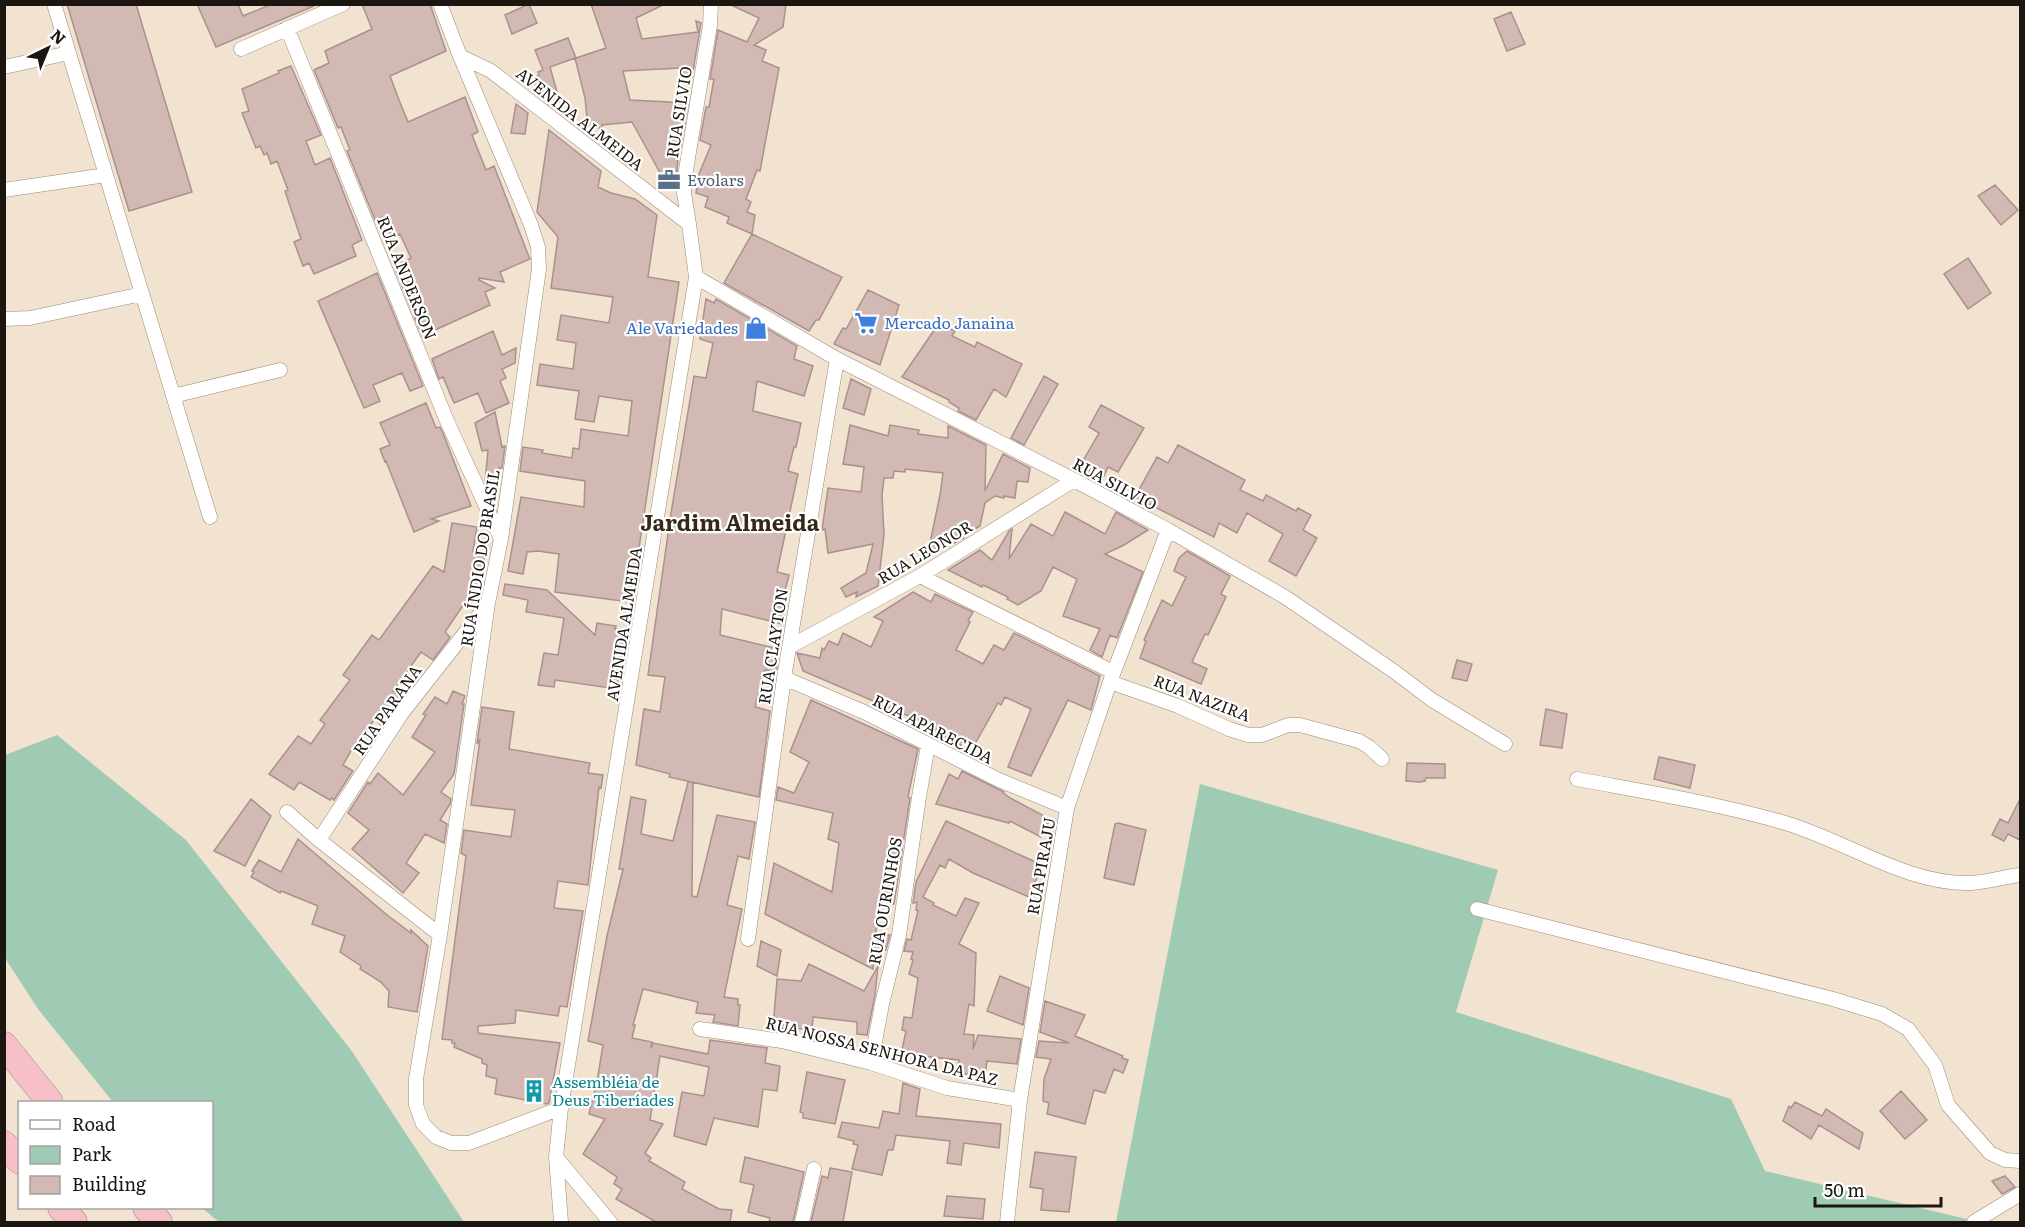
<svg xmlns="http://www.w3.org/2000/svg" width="2025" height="1227" viewBox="0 0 2025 1227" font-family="Literata,serif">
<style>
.green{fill:#9fcbb4}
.building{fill:#d2b9b4;stroke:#a9918d;stroke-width:1.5}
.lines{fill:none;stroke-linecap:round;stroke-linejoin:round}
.minor-casing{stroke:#998a7a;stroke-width:15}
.motorway-casing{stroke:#aa8488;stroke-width:27}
.minor{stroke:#fff;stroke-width:14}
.motorway{stroke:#f7c0c8;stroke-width:26}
.labels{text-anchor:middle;stroke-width:4.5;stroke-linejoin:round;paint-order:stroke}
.street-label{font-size:16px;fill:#1b1610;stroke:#fff}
.service-label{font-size:16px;fill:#4e5e75;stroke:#fff;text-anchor:start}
.shop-label{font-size:16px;fill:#366cbe;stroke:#fff;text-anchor:start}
.culture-label{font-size:16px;fill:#0d838f;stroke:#fff;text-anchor:start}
.district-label{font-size:22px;font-weight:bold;fill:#34281a;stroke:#fff}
</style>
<rect width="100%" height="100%" fill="#f2e2d0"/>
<path class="green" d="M57,735L186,840L351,1050L464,1222H219L202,1208H212V1102H113L38,1009L5,958V755Z
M1200,784L1498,870L1456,1012L1731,1099L1765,1171L1979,1222H1116Z"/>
<path class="building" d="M67,4H136L192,192L129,211Z
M197,4H238L243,16L272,4L314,6L216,47Z
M362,4H430L446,51L390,76L399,100L408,122L465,97L478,132L472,135L486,170L494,166L529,257L530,259L500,272L504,282L479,278V280L495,288L485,292L490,305L422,336L394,266L411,258L400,234L392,238L383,217L375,220L347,151L350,150L341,127L338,128L314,70L329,63L325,51L372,29Z
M529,4L537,23L512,34L505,15Z
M591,4H665L636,18L642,39L698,32L696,21L701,23L692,77L681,76V68L623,71L630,100L670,102L688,105L681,146H679L676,181L669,189L632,122L602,125V128H588L585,98L575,58L550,67L561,106L554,108L548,104L542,85L521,82L539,75L538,72L543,70L535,50L568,38L576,58L606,48Z
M729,4H786L783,27L754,45L766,50L762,61L779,68L760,171L757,170L746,199L751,202L747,212L755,215L752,234L727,223L729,217L705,207L708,197L696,193L699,174L711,145L700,140L706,107H709L714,79H710L718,30L747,42L759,18Z
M1511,12L1525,44L1507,51L1494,19Z
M291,66L321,135L306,141L315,165L330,158L362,240L352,245L356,256L314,274L309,263L303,266L294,242L301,239L285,191L288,190L277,161L271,164L267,153L264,155L260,146L256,148L242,113L249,111L242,89L279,73L278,71Z
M516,104L528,113L525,134L511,133Z
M549,130L601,171L598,187L611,193L635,199L657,215L648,277L679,282L639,548L637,585L636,590H630L629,602L555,592L559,554L538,551L527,552L523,574L508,571L521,497L584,507L585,481L520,471L523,447L543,450L542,453L572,458L573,448L579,449L581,429L628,436L632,401L599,396L594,422L575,419L579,391L537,385L540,364L573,369L576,343L557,340L561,315L609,323L613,297L551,288L558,237L537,212Z
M1995,185L2018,210L2001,225L1978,196Z
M752,234L842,277L819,320H816L809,331L724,283Z
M1968,258L1991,293L1968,309L1944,274Z
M377,273L423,386L410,391L402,373L373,385L380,401L364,408L318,301Z
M868,290L899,305L880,365L834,344L843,328L846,329Z
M706,299L714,303L716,299L797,346L794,359L813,366L804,396L757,381L753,411L801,423L796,447H794L788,471L798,474L777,572L789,575L782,602V624L722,609L720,635L779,649L776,673L765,670L755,707L770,711L759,797L669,777L670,774L636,765L644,709L660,712L665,677L648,675L671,513L694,376L706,378L713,343L700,339Z
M939,323L955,331L952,336L975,347L977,342L1022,364L1006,397L994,389L976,420L958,411L959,408L949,402V400L902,377Z
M493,331L502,355L516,348L515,363L502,369L506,378L500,381L509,403L486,413L478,393L454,403L443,377L439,379L432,359Z
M1044,376L1058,384L1024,445L1011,438Z
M851,379L871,389L864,415L843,408Z
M426,403L436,428L440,427L443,433L471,506L431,519L439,521L414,532L386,461L385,462L380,449L390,445L380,423Z
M1101,405L1144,428L1118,472L1108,467L1103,478L1080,466L1099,433L1089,427Z
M495,412L502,447L505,446L502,468H499L494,502L485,482L488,450L482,451L475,423Z
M850,425L888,436L890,425L919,430L918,434L948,438V426L986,445L985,491L1003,454L1030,468L1028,482L1017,481L1015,498L1004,496V498L995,496L985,503L980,526L965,535L966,536L962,539L927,557L940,495L943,473L905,469V472L894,471L893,478H884L882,495L884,535L878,586L856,597L857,592L846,597L841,588L866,573L873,544L828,553L825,529L822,530L828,488L861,492L864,467L843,464Z
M1178,445L1245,480L1240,490L1263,501L1266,495L1296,511L1298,508L1311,515L1303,530L1317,538L1296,576L1269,561L1283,534L1247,513L1237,533L1219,523L1214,537L1135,497L1157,457L1168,463Z
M1065,512L1105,534L1116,512L1148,530L1124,545L1105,554L1143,572L1117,638L1110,635L1102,657L1090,650L1100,629L1063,616L1077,579L1053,567L1041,591L1018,605L1007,599L1008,597L983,585L982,587L948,570L980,550L992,560L1009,531L1012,529L1009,559L1031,524L1053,536Z
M452,523L477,527L473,552L485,554L478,594L470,607L464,604L445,632L450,637L433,660L421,652L393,691L403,698L382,726L375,719L351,751L343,765L353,771L334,800L332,798L330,800L299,782L294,790L269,774L298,736L311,744L325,724L320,720L350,680L343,675L372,635L379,640L433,566L444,572Z
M1187,551L1230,576L1221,594L1226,597L1208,635L1205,634L1192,662L1207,669L1201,684L1140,658L1146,641L1144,640L1162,600L1172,606L1186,577L1174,571L1179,558Z
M505,584L547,590L595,635L597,623L616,626L615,629L625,630L617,689L555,680L554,687L538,685L544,653L558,655L564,618L526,612L528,600L503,595Z
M913,592L931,602L935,594L973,612L968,621L970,622L956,650L983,664L994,645L1004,650L1014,633L1100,676L1091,710L1068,700L1031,776L1008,767L1031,709L1005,697L1001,705L998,703L971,751L934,730L939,729L803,671L797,653L820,658L822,648L824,650L829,641L838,645L843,633L871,647L883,621L874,617Z
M1457,660L1472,664L1467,681L1452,678Z
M453,691L465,696L462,704H464L454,774L441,792L451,799L450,804L440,820L447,824L444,843L425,834L406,863L419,873L403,893L352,849L369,830L348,813L368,782L370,784L378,773L403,795L435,752L412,737L426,715L423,714L435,697L447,704Z
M811,700L918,749L908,797L910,798L894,904L878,906L876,934L890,935L886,950H879L877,958H874L873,969L765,914L774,863L832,892L839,843L828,839L833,813L776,800L778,787L794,793L809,762L790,752Z
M482,707L514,712L509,749L590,763L588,773L603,775L601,788L599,787L588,885L558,881L554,908L583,911L567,1007L560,1006L558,1016L516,1010L515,1023L478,1026V1033L560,1043L549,1103L546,1104L495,1094L497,1079L486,1076L487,1065L482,1063V1059L454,1047L455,1043H452V1040L442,1039L466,856L461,853L464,830L511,837L515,810L471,805L480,739L477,744Z
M1546,709L1567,714L1562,748L1540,745Z
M1659,757L1695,765L1690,788L1654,779Z
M1407,763L1445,764V778H1426L1425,781L1420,782L1406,781Z
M962,771L1004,792L1003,793L1012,799L1050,819L1041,837L1010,821L1009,823L936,804L949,774L958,779Z
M688,782H693L692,896L697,897L717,815L755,822L749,859L738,856L727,905L742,909L724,997L738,999V1005H740L738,1026L713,1022L715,1015L696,1013L698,1002L643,989L633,1025H635L632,1038L652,1042L651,1048L653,1043L708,1054L710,1040L767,1048L765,1063L780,1066L777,1091L763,1089L758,1127L714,1118L706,1145L674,1136L682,1092L704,1096L709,1067L660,1056L650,1120L663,1124L645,1153L651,1158L649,1161L685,1182L682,1189L719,1209L732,1210L730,1222H656L616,1199L622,1189L614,1184L617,1177L583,1154L605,1119L589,1114L597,1081L603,1045L588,1041L607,936L623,869H619L631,797L646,800L641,834L673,841Z
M251,799L271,816L245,866L214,851Z
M2020,799V840L2008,834L2004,841L1992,835L2000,819L2008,823Z
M946,821L1042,865L1029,897L973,873L949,859L945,868L940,865L923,897L934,903L933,905L956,916L965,898L979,903L959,944L976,953L974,1006L969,1004L964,1034L974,1035L973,1049L978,1035L1021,1039L1017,1064L987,1061L985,1076L957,1073L959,1060L901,1054L906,1031L902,1030L904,1017L912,1018L918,978L909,974L913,960L911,959L913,952L904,951L907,939L911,940L918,911L916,910L917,902L913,903L916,882Z
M1118,823L1146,830L1134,885L1104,878L1115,824Z
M298,839L387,915L411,933V930L428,946L417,1012L388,1007L389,991L381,982L360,969L361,966L340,952L345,936L312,924L318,906L281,891L280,893L251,877L254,872L252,871L259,860L281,872Z
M761,941L781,950L777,976L757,966Z
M809,964L864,991L878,966L875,995L867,1035L857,1034V1022L813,1017L812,1029L773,1028L777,979L801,981Z
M1000,976L1029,988L1023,1025L987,1011Z
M1045,1001L1085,1015L1075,1036L1123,1056L1122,1058L1128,1060L1123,1073L1114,1069L1105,1093L1094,1090L1085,1124L1047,1114L1049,1103L1043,1101L1044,1079L1051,1059L1036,1057L1039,1041L1069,1043L1040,1032Z
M807,1072L845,1080L835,1124L803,1118V1113L800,1112Z
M903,1083L920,1089L916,1116L1001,1124L999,1148L964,1143L961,1165L947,1163L950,1141L896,1135L893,1150H888L882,1175L852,1169L858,1145L853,1144L854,1141L838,1137L842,1122L879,1128L883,1111L899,1114Z
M1901,1091L1927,1120L1905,1139L1880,1111Z
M1795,1102L1822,1116L1826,1109L1863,1133L1859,1149L1819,1125L1811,1139L1783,1121L1789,1106L1791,1108Z
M1035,1152L1076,1157L1069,1212L1041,1210L1043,1189L1030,1187Z
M745,1157L804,1172L793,1222H769L770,1218L748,1212L754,1185L740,1182Z
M830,1168L852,1172L843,1222H811L822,1176L828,1178Z
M2005,1176L2015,1187L2002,1194L1992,1181Z
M947,1196L985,1199L983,1219L944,1216Z"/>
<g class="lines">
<g class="minor-casing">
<path id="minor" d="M54,4L210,517
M440,4L460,56L491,71L689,224L696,277L561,1108L556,1157L561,1222
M287,28L447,421L501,539
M241,49L343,4
M460,56L531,225L538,247L539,269L501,539L488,603L440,935L416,1079V1105L423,1124L436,1137L451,1143H469L561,1108
M4,67L69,53
M4,190L106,175
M689,224L684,193L686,170L710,25L711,4
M696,277L837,359L1074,480L1168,530L1285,597L1395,672L1432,700L1505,744
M4,319L30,318L142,294
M173,396L280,370
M920,576L1113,672
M789,647L920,576L1074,480
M784,678L864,712L999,780L1067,808
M1110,682L1178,706L1229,729L1248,735H1262L1288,725H1300L1359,741L1369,747L1382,759
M1577,779C1646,792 1715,803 1782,822C1843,839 1906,885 1971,883C1987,882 2004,877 2020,875
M287,812L319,840L440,935
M319,840L402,713L487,605
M1477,909L1833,999L1882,1014L1908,1029L1935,1065L1948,1105L1990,1153L2005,1160L2020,1161
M748,939L784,678L837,359
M700,1029L782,1041L871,1063L947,1088L1020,1100
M871,1063L882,1004L899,935L919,797L928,745
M556,1157L610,1222
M802,1222L814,1169
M1007,1222L1020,1100L1067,808L1110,682L1168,530
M1974,1222L2020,1194"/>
</g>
<g class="motorway-casing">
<path id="motorway" d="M4,1045L50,1102
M4,1144L20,1161
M61,1208L74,1222
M146,1208L159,1222"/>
</g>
<use href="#minor" class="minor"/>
<use href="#motorway" class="motorway"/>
</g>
<defs>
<g id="office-bare" transform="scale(1.8)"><path d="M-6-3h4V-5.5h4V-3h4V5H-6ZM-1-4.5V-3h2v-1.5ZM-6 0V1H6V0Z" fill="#5c6f8a" stroke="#fff" stroke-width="2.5" paint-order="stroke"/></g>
<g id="supermarket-bare" transform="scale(1.8)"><path d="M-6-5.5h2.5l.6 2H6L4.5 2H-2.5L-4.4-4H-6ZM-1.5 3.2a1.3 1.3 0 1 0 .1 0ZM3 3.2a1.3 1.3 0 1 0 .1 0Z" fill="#3f7fe0" stroke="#fff" stroke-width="2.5" paint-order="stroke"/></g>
<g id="shop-bare" transform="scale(1.8)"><path d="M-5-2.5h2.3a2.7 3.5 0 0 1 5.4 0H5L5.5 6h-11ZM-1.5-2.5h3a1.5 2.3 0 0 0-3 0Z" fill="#3f7fe0" stroke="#fff" stroke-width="2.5" paint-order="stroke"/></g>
<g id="building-bare" transform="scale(1.8)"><path d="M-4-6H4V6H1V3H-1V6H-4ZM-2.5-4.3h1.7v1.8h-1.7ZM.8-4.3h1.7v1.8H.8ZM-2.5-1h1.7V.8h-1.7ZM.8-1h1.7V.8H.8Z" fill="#0f9aa8" stroke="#fff" stroke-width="2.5" paint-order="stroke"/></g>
</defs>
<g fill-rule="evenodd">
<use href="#office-bare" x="669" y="180"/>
<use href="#supermarket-bare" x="866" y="323"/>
<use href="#shop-bare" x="756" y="328"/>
<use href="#building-bare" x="534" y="1091"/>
</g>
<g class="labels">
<g class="street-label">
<text transform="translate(679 112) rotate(-81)" y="6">RUA SILVIO</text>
<text transform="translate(580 119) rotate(38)" y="6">AVENIDA ALMEIDA</text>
<text transform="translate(407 278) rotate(68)" y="6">RUA ANDERSON</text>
<text transform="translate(1115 484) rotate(28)" y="6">RUA SILVIO</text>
<text transform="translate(925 552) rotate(-31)" y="6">RUA LEONOR</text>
<text transform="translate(480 558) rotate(-81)" y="6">RUA ÍNDIO DO BRASIL</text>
<text transform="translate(624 624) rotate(-81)" y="6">AVENIDA ALMEIDA</text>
<text transform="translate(773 646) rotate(-81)" y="6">RUA CLAYTON</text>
<text transform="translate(1202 698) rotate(21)" y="6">RUA NAZIRA</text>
<text transform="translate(387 710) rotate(-55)" y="6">RUA PARANA</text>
<text transform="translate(933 729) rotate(27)" y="6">RUA APARECIDA</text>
<text transform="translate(1041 866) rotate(-80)" y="6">RUA PIRAJU</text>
<text transform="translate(885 901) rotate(-80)" y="6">RUA OURINHOS</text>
<text transform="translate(882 1051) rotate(14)" y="6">RUA NOSSA SENHORA DA PAZ</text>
</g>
<g class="service-label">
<text x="687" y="186">Evolars</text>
</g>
<g class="shop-label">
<text x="884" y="329">Mercado Janaina</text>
<text x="738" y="334" text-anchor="end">Ale Variedades</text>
</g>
<g class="culture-label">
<text x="552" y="1088">Assembléia de<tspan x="552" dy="18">Deus Tiberíades</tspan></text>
</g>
<g class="district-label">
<text x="730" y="531">Jardim Almeida</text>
</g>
</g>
<rect width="2025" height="1227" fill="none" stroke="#1b1610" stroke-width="12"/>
<rect x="18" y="1101" width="195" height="108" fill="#ffffff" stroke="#a4a29f" stroke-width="1.5"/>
<rect x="30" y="1120" width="30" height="9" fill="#ffffff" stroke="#a4a29f" stroke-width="1.5"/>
<text x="72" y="1131" font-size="18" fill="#1b1610">Road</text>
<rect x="30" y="1146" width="30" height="18" fill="#9fcbb4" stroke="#a4a29f" stroke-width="1.5"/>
<text x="72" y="1161" font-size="18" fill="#1b1610">Park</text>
<rect x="30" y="1176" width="30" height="18" fill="#d2b9b4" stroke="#a4a29f" stroke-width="1.5"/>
<text x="72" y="1191" font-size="18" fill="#1b1610">Building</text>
<g transform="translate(48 48) rotate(43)" stroke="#ffffff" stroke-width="4.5" paint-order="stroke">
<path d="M0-4.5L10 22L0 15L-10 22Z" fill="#1b1610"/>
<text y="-9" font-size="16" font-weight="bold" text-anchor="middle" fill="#1b1610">N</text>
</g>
<path d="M1815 1197v9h126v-9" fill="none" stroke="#1b1610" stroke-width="3"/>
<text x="1824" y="1197" font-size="18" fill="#1b1610" stroke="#ffffff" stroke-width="4.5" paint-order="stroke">50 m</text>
</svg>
